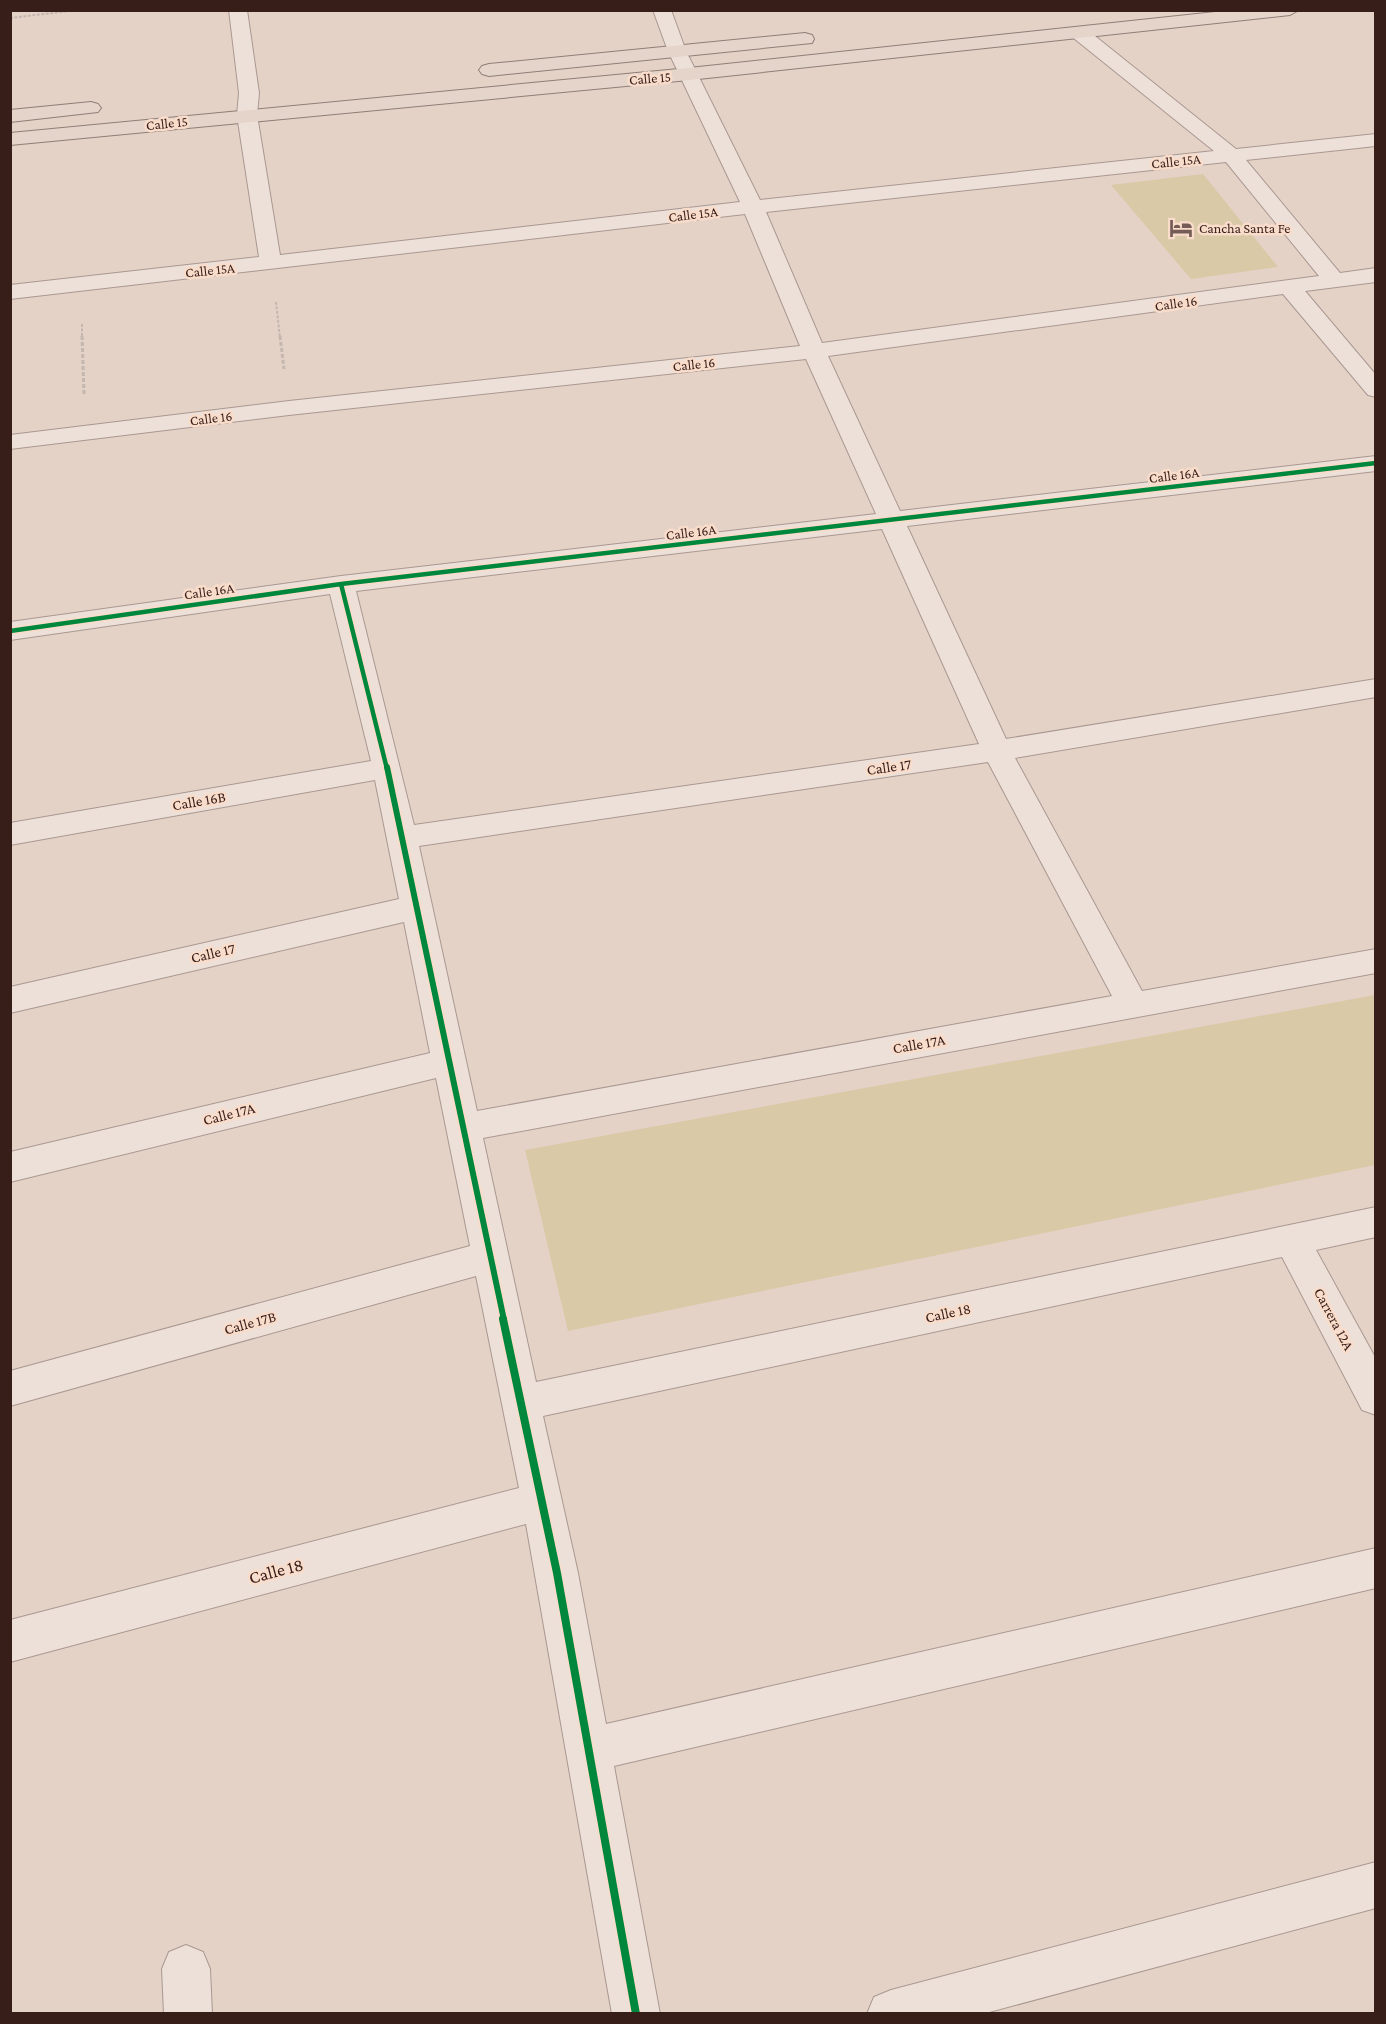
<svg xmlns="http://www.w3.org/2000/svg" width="1386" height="2024" viewBox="0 0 1386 2024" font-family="'Crimson Pro',serif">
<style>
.green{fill:#d9c9a7}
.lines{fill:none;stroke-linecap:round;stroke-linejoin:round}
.street-casing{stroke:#a99891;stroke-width:2}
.primary-casing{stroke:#8e7e77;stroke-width:2}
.path-far1{stroke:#c4b7b0;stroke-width:2;stroke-dasharray:3 1.5;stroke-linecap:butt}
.path{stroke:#c4b7b0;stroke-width:3;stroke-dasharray:4 2;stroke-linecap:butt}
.street{fill:#ece0d9;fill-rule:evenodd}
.primary{fill:#e4d4c9;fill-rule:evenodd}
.cycleway-far2-casing{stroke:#f9dcca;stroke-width:8}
.cycleway-far1-casing{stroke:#f9dcca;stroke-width:10}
.cycleway-casing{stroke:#f9dcca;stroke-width:11}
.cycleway-far2{stroke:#00873e;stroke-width:4.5}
.cycleway-far1{stroke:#00873e;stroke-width:6}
.cycleway{stroke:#00873e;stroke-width:8}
.labels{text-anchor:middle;stroke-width:5;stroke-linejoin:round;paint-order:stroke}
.far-street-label{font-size:14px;fill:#371e19;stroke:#f9dcca}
.far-poi-label{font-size:14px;fill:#371e19;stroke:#f9dcca;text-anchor:start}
.street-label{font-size:15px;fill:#371e19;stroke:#f9dcca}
.near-street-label{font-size:18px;fill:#371e19;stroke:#f9dcca}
</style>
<rect width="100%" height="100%" fill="#e5d2c6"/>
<path class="green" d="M1203,174L1278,267L1191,279L1111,185Z
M1375,995V1165L568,1331L525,1150Z"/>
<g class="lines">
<g class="street-casing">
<path id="street" d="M229,10H247L259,93L257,115L280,255L740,202L668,51L653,10H671L686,51L760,200L1214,151L1071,36L1069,32L1071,28H1085L1236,149L1376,134V146L1246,160L1340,273L1376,268V282L1305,291L1376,375V397L1368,395L1283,294L828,356L900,511L1376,456V471L907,526L1006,739L1376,679V697L1015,758L1142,991L1376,949V973L483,1138L536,1382L1376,1207V1237L1316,1250L1376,1359V1415L1362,1410L1282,1257L543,1416L578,1573L606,1724L1376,1548V1588L614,1766L660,2014H612L526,1524L10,1662V1620L519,1488L476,1276L10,1406V1371L470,1246L436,1078L10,1182V1152L430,1053L404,922L10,1013V987L399,899L375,780L10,845V823L371,761L330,594L10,640V622L341,576L876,514L806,359L289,415L10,449V435L289,401L800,346L745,214L10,299V285L259,257L237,115L239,93ZM1226,162L1319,276L822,343L766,212ZM882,529L979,744L414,825L356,591ZM988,762L1112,996L477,1111L419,846Z
M1376,1862V1908L982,2014H867L874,1997L891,1990Z
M186,1945L203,1952L210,1969L212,2014H164L162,1969L169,1952Z"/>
</g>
<g class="primary-casing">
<path id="primary" d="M1234,10H1299L1290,15L689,80L10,145V133L689,68Z
M805,33L812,35L814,39L812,43L489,76L482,74L479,70L482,66L489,64Z
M91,102L98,104L101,108L98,112L10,122V110Z"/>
</g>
<path class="path-far1" d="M10,18L78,10
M276,302L280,338
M82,324V338"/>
<path class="path" d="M82,336L84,394
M280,336L284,369"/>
<use href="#street" class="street"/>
<use href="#primary" class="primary"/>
<g class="cycleway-far2-casing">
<path id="cycleway-far2" d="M341,584L387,769
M10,631L341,584L1376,463"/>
</g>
<g class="cycleway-far1-casing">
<path id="cycleway-far1" d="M387,767L504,1320"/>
</g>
<g class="cycleway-casing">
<path id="cycleway" d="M503,1319L557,1573L636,2014"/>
</g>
<use href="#cycleway-far2" class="cycleway-far2"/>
<use href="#cycleway-far1" class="cycleway-far1"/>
<use href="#cycleway" class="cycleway"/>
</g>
<defs>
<g id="hotel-bare" transform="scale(1.8)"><path d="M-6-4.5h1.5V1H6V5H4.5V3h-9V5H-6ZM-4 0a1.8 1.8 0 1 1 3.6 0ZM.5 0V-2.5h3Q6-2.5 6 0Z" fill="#745d56" stroke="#f9dcca" stroke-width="2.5" paint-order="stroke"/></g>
</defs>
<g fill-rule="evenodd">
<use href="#hotel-bare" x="1181" y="228"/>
</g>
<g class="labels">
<g class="far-street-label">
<text transform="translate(650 78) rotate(-5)" y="5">Calle 15</text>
<text transform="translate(167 123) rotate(-6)" y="5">Calle 15</text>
<text transform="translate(1176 161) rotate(-6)" y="5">Calle 15A</text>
<text transform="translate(693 214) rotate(-7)" y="5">Calle 15A</text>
<text transform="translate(210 270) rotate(-6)" y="5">Calle 15A</text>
<text transform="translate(1176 303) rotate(-8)" y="5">Calle 16</text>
<text transform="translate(694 364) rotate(-6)" y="5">Calle 16</text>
<text transform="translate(211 418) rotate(-7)" y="5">Calle 16</text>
<text transform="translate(1174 475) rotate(-7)" y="5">Calle 16A</text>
<text transform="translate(691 532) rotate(-7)" y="5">Calle 16A</text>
<text transform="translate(209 591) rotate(-8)" y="5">Calle 16A</text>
</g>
<g class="far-poi-label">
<text x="1199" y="233">Cancha Santa Fe</text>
</g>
<g class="street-label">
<text transform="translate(889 767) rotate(-8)" y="5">Calle 17</text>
<text transform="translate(199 801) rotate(-10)" y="5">Calle 16B</text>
<text transform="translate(213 953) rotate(-13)" y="5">Calle 17</text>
<text transform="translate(919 1044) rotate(-10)" y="5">Calle 17A</text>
<text transform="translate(229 1114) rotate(-14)" y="5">Calle 17A</text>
<text transform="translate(948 1313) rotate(-12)" y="5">Calle 18</text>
<text transform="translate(1334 1319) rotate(62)" y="5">Carrera 12A</text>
<text transform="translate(250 1323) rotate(-15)" y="5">Calle 17B</text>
</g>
<g class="near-street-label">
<text transform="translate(276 1571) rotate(-15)" y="6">Calle 18</text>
</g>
</g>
<rect width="1386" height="2024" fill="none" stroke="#371e19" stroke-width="24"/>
</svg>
